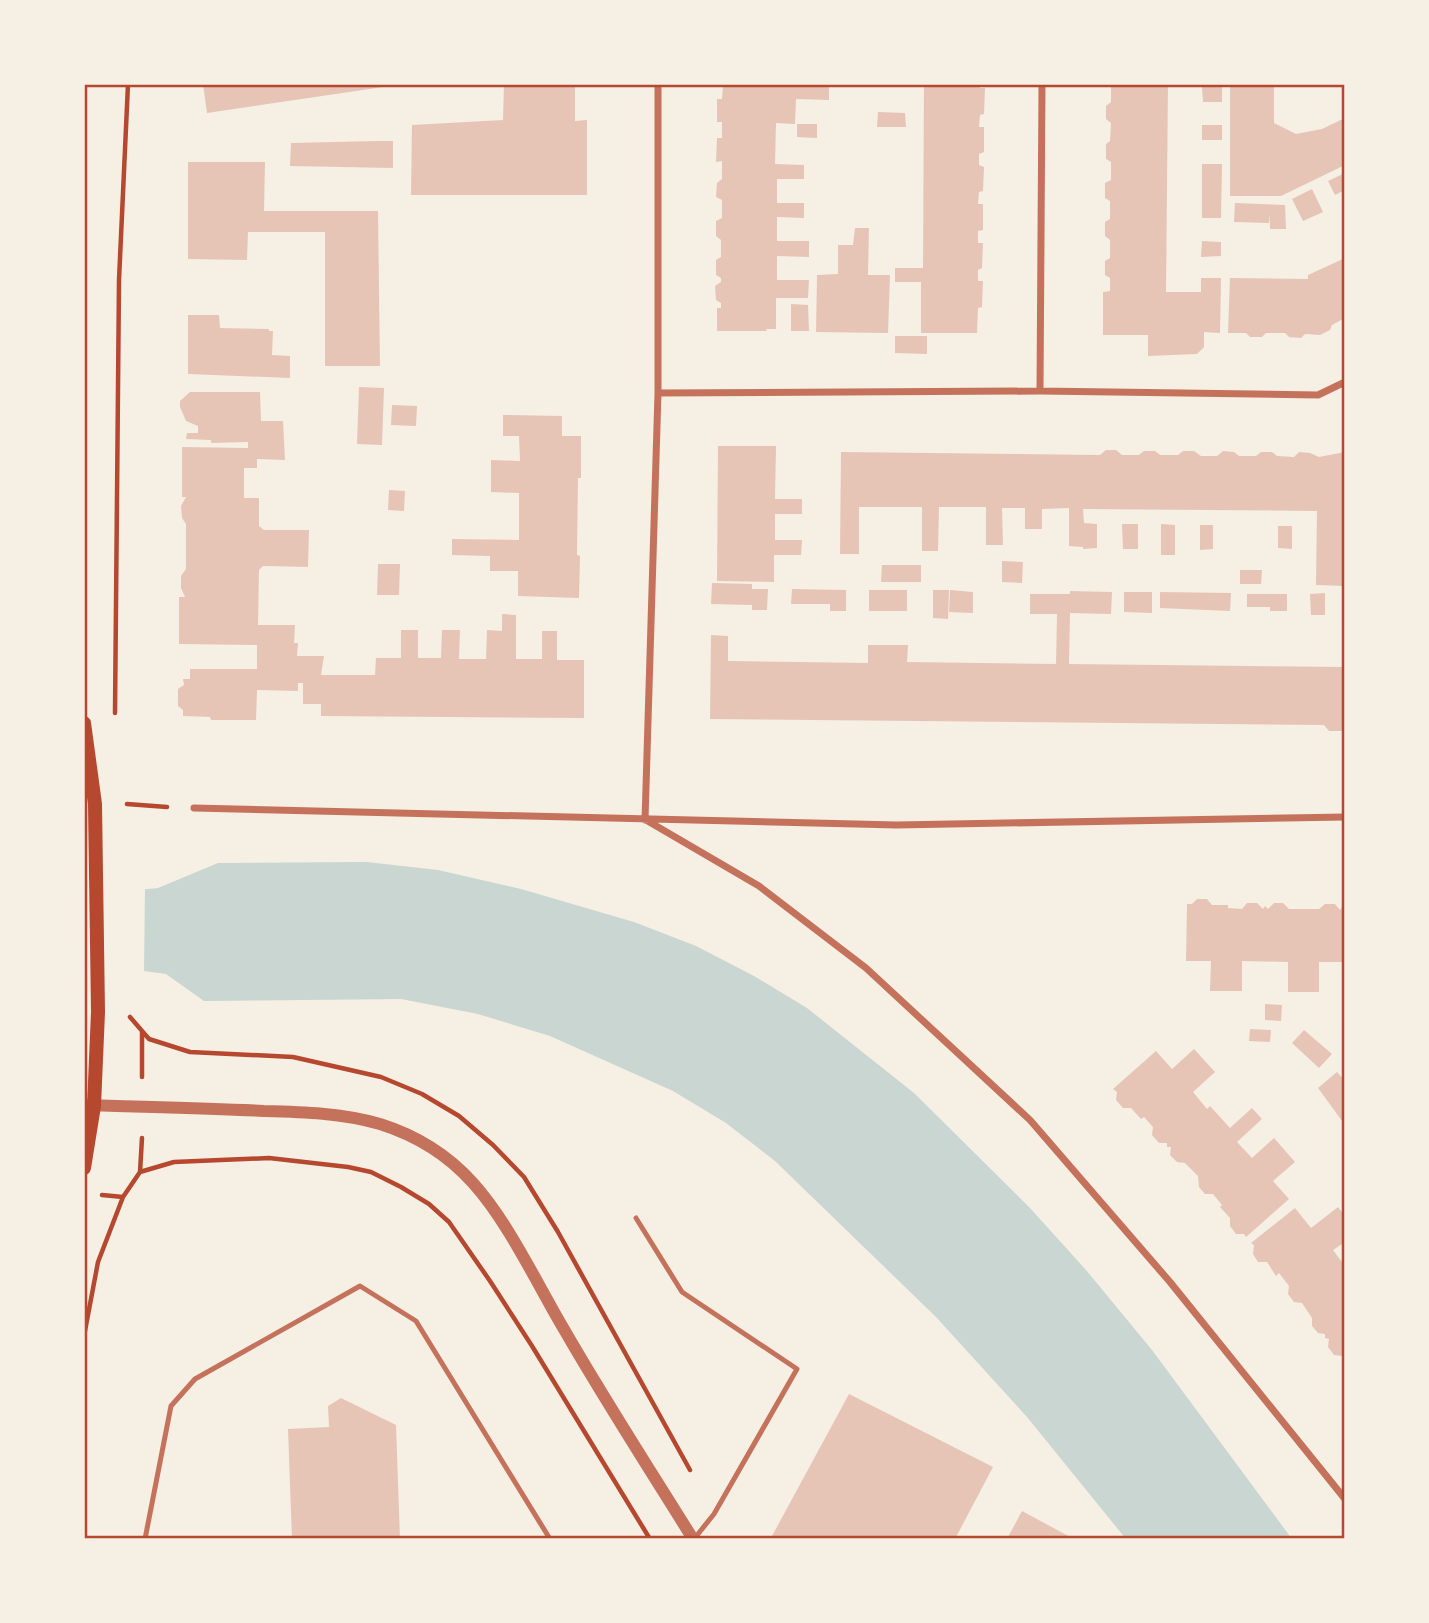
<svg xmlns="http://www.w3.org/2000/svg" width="1429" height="1623" viewBox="0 0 1429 1623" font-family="'IBM Plex Sans',sans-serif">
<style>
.water{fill:#c9d6d2}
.pier{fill:#f6efe4}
.building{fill:#e6c5b7}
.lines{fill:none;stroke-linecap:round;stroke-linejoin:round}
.path{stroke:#b5482f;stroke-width:4.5}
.service{stroke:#c5725c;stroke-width:5}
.minor{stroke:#c5725c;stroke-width:7}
.tertiary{stroke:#c5725c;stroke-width:12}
.secondary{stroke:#b5482f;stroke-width:14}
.neatline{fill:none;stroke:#b5482f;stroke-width:2.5}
</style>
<rect width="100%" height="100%" fill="#f6efe4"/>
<path class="water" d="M367,862L438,870L521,889L634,922L696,946L754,976L807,1008L914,1093L1030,1208L1086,1270L1152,1350L1292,1539H1126L1027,1417L936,1317L775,1161L726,1123L673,1091L550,1036L478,1014L401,999L204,1001L166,974L144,971H107L109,893L158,888L218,863Z"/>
<path class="pier" d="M145,887L144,973L84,972V889Z"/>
<path class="building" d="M203,84H390V86L207,113Z
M504,84H575V121L587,120V195H411L412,125L503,120Z
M723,84L829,85V100L796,99L795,124L776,123L775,164L804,165V179H777V203H804V218L777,217V241H809V257L777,256V280H809L808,298H776V329H766L767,331H717V308H721V303L716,300L715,286L721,282V278L716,275V260L721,257V240L716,236V221L722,218V200L716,197L717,183L722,179V161L716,162L717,138H722V122H717V99H722Z
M924,84H980V88H985L984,114L980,115L979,127H984V152L979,154V165L984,167L983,191L979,192L978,204H983V230L978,231V243H983L982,268L978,270V281H983L982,307L978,308L977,333H921V282H895V268H923Z
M1111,84H1168L1166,292H1201V278H1221L1220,333L1204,332V347L1197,354L1148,356V335H1103V292L1110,291V278L1105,275V261L1110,258V240L1105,236V222L1110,219V201L1105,198V183L1111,180V162L1106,159V144L1110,141L1111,123L1106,119V106L1111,102Z
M1230,84H1274V123L1296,134L1322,129L1345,118V165L1281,196H1230Z
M1202,87H1222V102H1203Z
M878,112L905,113L906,127H877Z
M797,124H817V138L797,137Z
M1202,125H1222V140H1202Z
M378,141H393V168L290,166L291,143Z
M188,162H265L264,211H378L380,366H325V232H248L247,260L188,259Z
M1202,164H1222L1221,218H1202Z
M1345,173V190L1335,195L1328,181Z
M1312,189L1323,212L1303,221L1292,199Z
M1235,203L1285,205L1286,229H1270V214L1269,223L1234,222Z
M855,228H869L868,275H890L888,333L816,332L817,275L838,274V245H853Z
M1202,241L1221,242V256L1201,257Z
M1345,258V318L1332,325L1330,330L1320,335L1305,334L1301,338L1289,337L1285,333H1266L1262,337H1250L1246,333H1228L1230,278L1308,279V275Z
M791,304L808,305L809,331H791Z
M188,315H219L220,328L269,329V331H273L272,355L290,356V378L188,374Z
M895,336H927V354L895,353Z
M359,387L384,388L382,445L357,444Z
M190,392H260L261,421H283L285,460L257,459V468H244V498H259V526L264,530H309L308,567L263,566L259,570L258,625H295L294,643H298L297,656H324L321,675H375L376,658H401V630H418V658H441L442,630H460L459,659H486L487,630L502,631V614L516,615V659H542V631H557V660H584V718L321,716V704H303V683H298V691L257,690L256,720H211L210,717L183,716V710L178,706V689L184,685L183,679H190V669H257V645L179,644V597H185L181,588V576L186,569V524L182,518L181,506L186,497H182V447L248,448V442L211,443V440L186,439L187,433H198V426L186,421L180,407V401Z
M392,405L417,406L416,426L391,425Z
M503,415L562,416V436H581V478H578L577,555L580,556L579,598L518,596V571H490V556L452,555V539L519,540V493L491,492V460L520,461L519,436H503Z
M718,446H776L775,499H802V514H775V540H802L801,555H774V582L717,581Z
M1106,450H1116L1122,455H1139L1144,451H1155L1160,455H1178L1183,451H1194L1201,456H1217L1223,451L1234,452L1239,456H1256L1261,452H1272L1277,456L1294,457L1299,452L1310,453L1319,457L1345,452V586L1316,585L1317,511L1083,509L1084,523L1097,524V548L1083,549V547L1069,546V508L1042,509V529H1025V508H1002L1003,545H986V507H939L938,551H922V507H859V554H840L841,452L1100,455Z
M389,490L405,491L404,511L388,510Z
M1122,524H1138V549H1123Z
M1161,524L1175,525V555H1161Z
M1200,525H1213V549L1200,550Z
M1278,526H1292V549L1278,548Z
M1002,561L1023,562L1022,583L1002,582Z
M378,564H400L399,595H377Z
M882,565H921V582H881Z
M1240,570H1262L1261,584H1240Z
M712,583L752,584V589H768L767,610H752V605L711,604Z
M792,589L846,590V611H830V604H791Z
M869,590H907V611H869Z
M933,590H949L948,619L933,618Z
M950,590L973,592V613L949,612Z
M1070,591L1112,592L1111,614L1070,613L1069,664L1345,667V728L1343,731H1329L1324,725L710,719L711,635L728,636V661L868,663V645H908L907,662L1056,664L1057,614H1030V594H1070Z
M1124,592H1152V613L1124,612Z
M1160,592L1231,593L1230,611L1160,608Z
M1325,593V615H1311L1310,594Z
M1247,594H1287V611H1270V607H1247Z
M1197,899H1207L1212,905H1228V908L1242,909L1247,903H1257L1263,909L1265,906L1268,909L1274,903H1283L1289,909H1319L1325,904H1335L1340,910L1342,907L1345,910V962H1319V992H1288V962L1242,961V991H1210L1211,961H1186L1187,904H1192Z
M1265,1004L1282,1005L1281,1021L1265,1020Z
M1250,1029L1271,1030L1270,1042L1249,1041Z
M1304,1030L1332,1054L1319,1068L1292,1043Z
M1194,1049L1215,1072L1193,1092L1207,1109L1210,1106L1230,1128L1252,1108L1262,1119L1237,1142L1252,1158L1274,1138L1295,1162L1273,1181L1289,1199L1246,1237L1244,1234H1236L1230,1226V1218L1220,1207L1222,1205L1213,1194H1205L1199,1187L1198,1176L1185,1163L1177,1162L1170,1155L1171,1147H1167V1143H1159L1152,1135L1153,1127L1144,1117L1141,1119L1131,1108H1123L1116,1100L1117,1092L1113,1089L1156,1051L1172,1069Z
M1337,1072L1345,1081V1125L1318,1088Z
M1338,1207L1345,1216V1242L1333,1250L1345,1266V1360L1342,1356L1334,1355L1328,1347L1329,1339L1325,1338V1334L1318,1333L1312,1326V1318L1302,1303L1294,1302L1288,1294L1289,1286L1279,1273L1276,1276L1267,1262H1258L1253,1254L1254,1245L1251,1243L1295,1208L1311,1228Z
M849,1394L993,1467L955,1539H778L772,1536Z
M341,1398L396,1425L400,1539H292L288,1429L329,1427L328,1406Z
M1022,1511L1074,1539H1007Z"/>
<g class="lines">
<path class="path" d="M115,713L119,280L128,84
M127,804L167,807
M130,1017L149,1039L190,1052L293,1057L381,1077L422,1094L459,1116L493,1145L524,1177L558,1232L690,1470
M142,1031V1077
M140,1172L142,1138
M102,1195L123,1197
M84,1336L98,1262L123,1197L140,1172L174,1162L269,1158L348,1167L371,1172L401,1187L429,1204L449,1222L490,1281L532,1346L650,1539"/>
<path class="service" d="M636,1218L682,1292L797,1369L714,1514L694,1539
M145,1539L171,1406L195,1379L360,1286L416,1321L550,1539"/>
<path class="minor" d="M1040,391L1042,84
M658,393L1040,391L1318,395L1345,382
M194,808L897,825L1345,817
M645,820L658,393V84
M646,820L759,886L866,968L1030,1120L1170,1282L1345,1499"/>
<path class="tertiary" d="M84,1105C144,1107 204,1108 264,1111C303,1112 342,1113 380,1124C415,1135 448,1155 473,1183C509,1223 537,1284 565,1331C606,1402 650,1470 693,1539"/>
<path class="secondary" d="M84,723L95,804L98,1012L94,1106L84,1168"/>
</g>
<rect width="1429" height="1623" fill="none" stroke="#f6efe4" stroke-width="172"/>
<rect x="86" y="86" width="1257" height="1451" class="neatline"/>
</svg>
